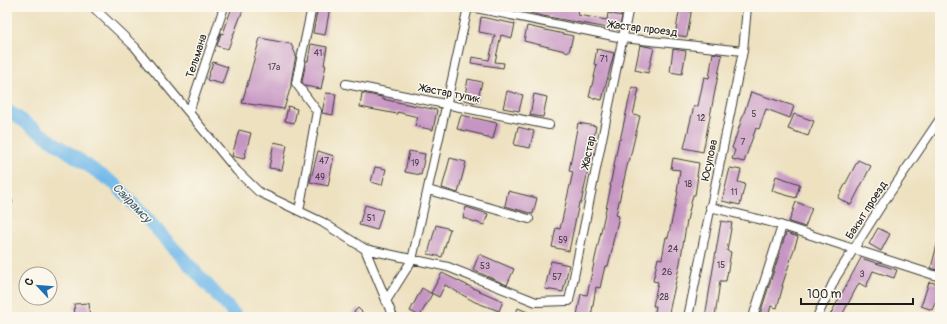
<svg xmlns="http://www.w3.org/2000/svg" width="947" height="324" viewBox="0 0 947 324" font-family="Pangolin,sans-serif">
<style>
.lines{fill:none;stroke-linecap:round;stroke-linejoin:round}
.river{stroke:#72baea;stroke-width:13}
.building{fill:#c695c3}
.street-casing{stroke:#3b3a35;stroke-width:10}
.street{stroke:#fff;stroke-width:8}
.labels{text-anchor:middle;stroke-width:3;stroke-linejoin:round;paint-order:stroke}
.number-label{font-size:9px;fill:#463a46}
.street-label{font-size:11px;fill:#1c1c1c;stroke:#fbf7ec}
.water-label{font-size:12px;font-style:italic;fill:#3e5b6e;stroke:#fbf7ec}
</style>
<rect width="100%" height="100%" fill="#fbf7ec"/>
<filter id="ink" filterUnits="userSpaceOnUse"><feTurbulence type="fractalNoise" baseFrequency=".025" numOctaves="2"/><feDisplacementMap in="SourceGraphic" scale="8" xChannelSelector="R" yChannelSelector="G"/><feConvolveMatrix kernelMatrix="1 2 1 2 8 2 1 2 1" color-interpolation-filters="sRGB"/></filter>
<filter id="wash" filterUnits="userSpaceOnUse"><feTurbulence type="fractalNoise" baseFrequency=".012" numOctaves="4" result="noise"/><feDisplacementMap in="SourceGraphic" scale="16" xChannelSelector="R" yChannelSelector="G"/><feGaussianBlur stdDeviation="0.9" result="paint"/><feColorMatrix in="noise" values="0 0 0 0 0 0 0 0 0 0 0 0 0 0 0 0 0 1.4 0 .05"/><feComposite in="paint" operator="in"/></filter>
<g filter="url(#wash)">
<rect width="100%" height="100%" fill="#ede1c0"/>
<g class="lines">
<path class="river" d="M7,110L116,185L237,317"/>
</g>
<g id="blocks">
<path class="building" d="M232,7H244L228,49L217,46L221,33L223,34Z
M318,7H330L325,35L313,33Z
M516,7H573L579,9L578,15L607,20L608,13L622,16L619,30L543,16L515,9Z
M680,7H692L687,37L675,35Z
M481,17L515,24L512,38L501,35L495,62L504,63L503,68L471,63L472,57L489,60L495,35L479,32Z
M527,26L573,36L569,52L524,41Z
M260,38L291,44L296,55L291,82V86L284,109L242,103Z
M311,44L327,47L324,65H326L321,89L305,86L302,82L306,61H308Z
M640,45L654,48L648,73L635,70Z
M597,49L614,53L602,100L589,97L597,65L594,64Z
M673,49L686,51L682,74L670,72Z
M713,53L722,55L703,152L684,148L694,106H698L704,77L709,78Z
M213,62L228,67L222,84L207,80Z
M468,79L482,82L477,103L464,100Z
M632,87L639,89L633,115L640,116L629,162H628L616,215L619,216L612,246H613L608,266H605L600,288L596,287L591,317L577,315L581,294L587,295L611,186H610L619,139L620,140Z
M507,91L523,95L519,111L503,108Z
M751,92L794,106L790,118L766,109L759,129L756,128L744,162L732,159L735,150L732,148Z
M326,93L336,94L333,115L322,113Z
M362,93L382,97V99L437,110L433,130L415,126L418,117L397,112V114L360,107Z
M534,94L547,97L543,117L530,115Z
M288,106L297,109L294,123L285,121Z
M794,114L814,121L808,136L788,129Z
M461,115L497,123L493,139L483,137V135L457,129Z
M578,123L596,126L585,185L581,203H579L569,251L552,247L556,228L560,229L573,172L569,171Z
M518,127L534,131L530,148L514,145Z
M239,130L251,133L244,159L232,156Z
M274,142L287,145L282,170L269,168Z
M318,151L334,156L328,186L310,182Z
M409,151L425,154L421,175L405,172Z
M450,158L466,162L458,193L442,188Z
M673,158L699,163L697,176H698L695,195H693L687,220L680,263L668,317H654L656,306H653L658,282L653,281L658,258L662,259L666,237L668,238L678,192H677L680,170L671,169Z
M858,160L871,166L851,205L838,198Z
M375,167L386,169L382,185L371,182Z
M730,168L741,170L738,182L745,184L740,205L722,201Z
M776,176L800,184L796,198L772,191Z
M508,191L537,198L533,214L505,206Z
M796,202L812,208L805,227L789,222Z
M365,205L383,210L377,230L359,225Z
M466,207L488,214L484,225L463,218Z
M721,221L732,223L727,251L731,252L726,281H720L715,317H705Z
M436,225L450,229L442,257L428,254Z
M878,228L890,234L881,251L869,244Z
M786,233L798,237L782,286H783L777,308L771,306L768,317H759Z
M938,241H940V271L931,268Z
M479,254L514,269L507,285L473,270Z
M861,258L897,270L894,278L873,271L866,287L859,283L841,317H829Z
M551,261L569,265L563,292L545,289Z
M442,273L475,289L503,301L499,311L475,302L445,285L439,297L431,293Z
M929,282L940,284V291L932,310L921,306Z
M422,288L432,294L420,316L410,311Z
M89,303L90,317H75L74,304Z
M358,308L363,313L359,317H349Z
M518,308L539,317H514Z"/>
</g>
</g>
<g filter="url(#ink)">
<use href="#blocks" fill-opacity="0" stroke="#3b3a35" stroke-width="1"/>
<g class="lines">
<g class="street-casing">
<path id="street" d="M93,7L135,47L237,171L259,192L322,222L365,249L448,267L536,302L569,301L629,7
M471,7L623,38L743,51
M346,84L549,125
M189,112L224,7
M428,190L529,219
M7,201L8,202
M710,207L774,223L940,277
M299,211L317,111L296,83L312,7
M365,249L393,317
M386,301L412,260L468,7
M688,317L743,51L747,7
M753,317L782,226
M817,317L836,277L879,209L940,119"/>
</g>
<use href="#street" class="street"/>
</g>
</g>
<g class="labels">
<g class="number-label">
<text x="318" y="56">41</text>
<text x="604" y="62">71</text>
<text x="274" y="70">17a</text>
<text x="754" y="117">5</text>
<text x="701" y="121">12</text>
<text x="743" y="145">7</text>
<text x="324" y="164">47</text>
<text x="415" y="166">19</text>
<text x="320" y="180">49</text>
<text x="688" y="187">18</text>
<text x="734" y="195">11</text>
<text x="371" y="221">51</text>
<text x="563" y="243">59</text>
<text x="673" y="252">24</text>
<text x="721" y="268">15</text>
<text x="485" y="269">53</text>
<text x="667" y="275">26</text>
<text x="862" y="277">3</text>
<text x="557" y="280">57</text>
<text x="664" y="300">28</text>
</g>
<g class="street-label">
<text transform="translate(643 28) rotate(7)" y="4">Жастар проезд</text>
<text transform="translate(196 56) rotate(-72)" y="4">Тельмана</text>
<text transform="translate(450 93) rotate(11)" y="4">Жастар тупик</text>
<text transform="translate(588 152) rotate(-78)" y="4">Жастар</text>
<text transform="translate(709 160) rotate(-78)" y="4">Юсупова</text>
<text transform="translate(866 210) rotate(-57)" y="4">Бакыт проезд</text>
</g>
<g class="water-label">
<text transform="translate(132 203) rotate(46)" y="4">Сайрамсу</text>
</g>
</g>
<rect width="947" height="324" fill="none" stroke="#fbf7ec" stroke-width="24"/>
<g transform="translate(38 286) rotate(296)"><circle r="19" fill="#fbf7ec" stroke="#a29f99"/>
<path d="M0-3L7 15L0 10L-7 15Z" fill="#1f6fb2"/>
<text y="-6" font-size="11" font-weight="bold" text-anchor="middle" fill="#1c1c1c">С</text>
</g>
<path d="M801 298v6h112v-6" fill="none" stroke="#1c1c1c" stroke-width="2"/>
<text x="807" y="298" font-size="12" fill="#1c1c1c" stroke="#fbf7ec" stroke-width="3" paint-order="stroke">100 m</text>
</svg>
